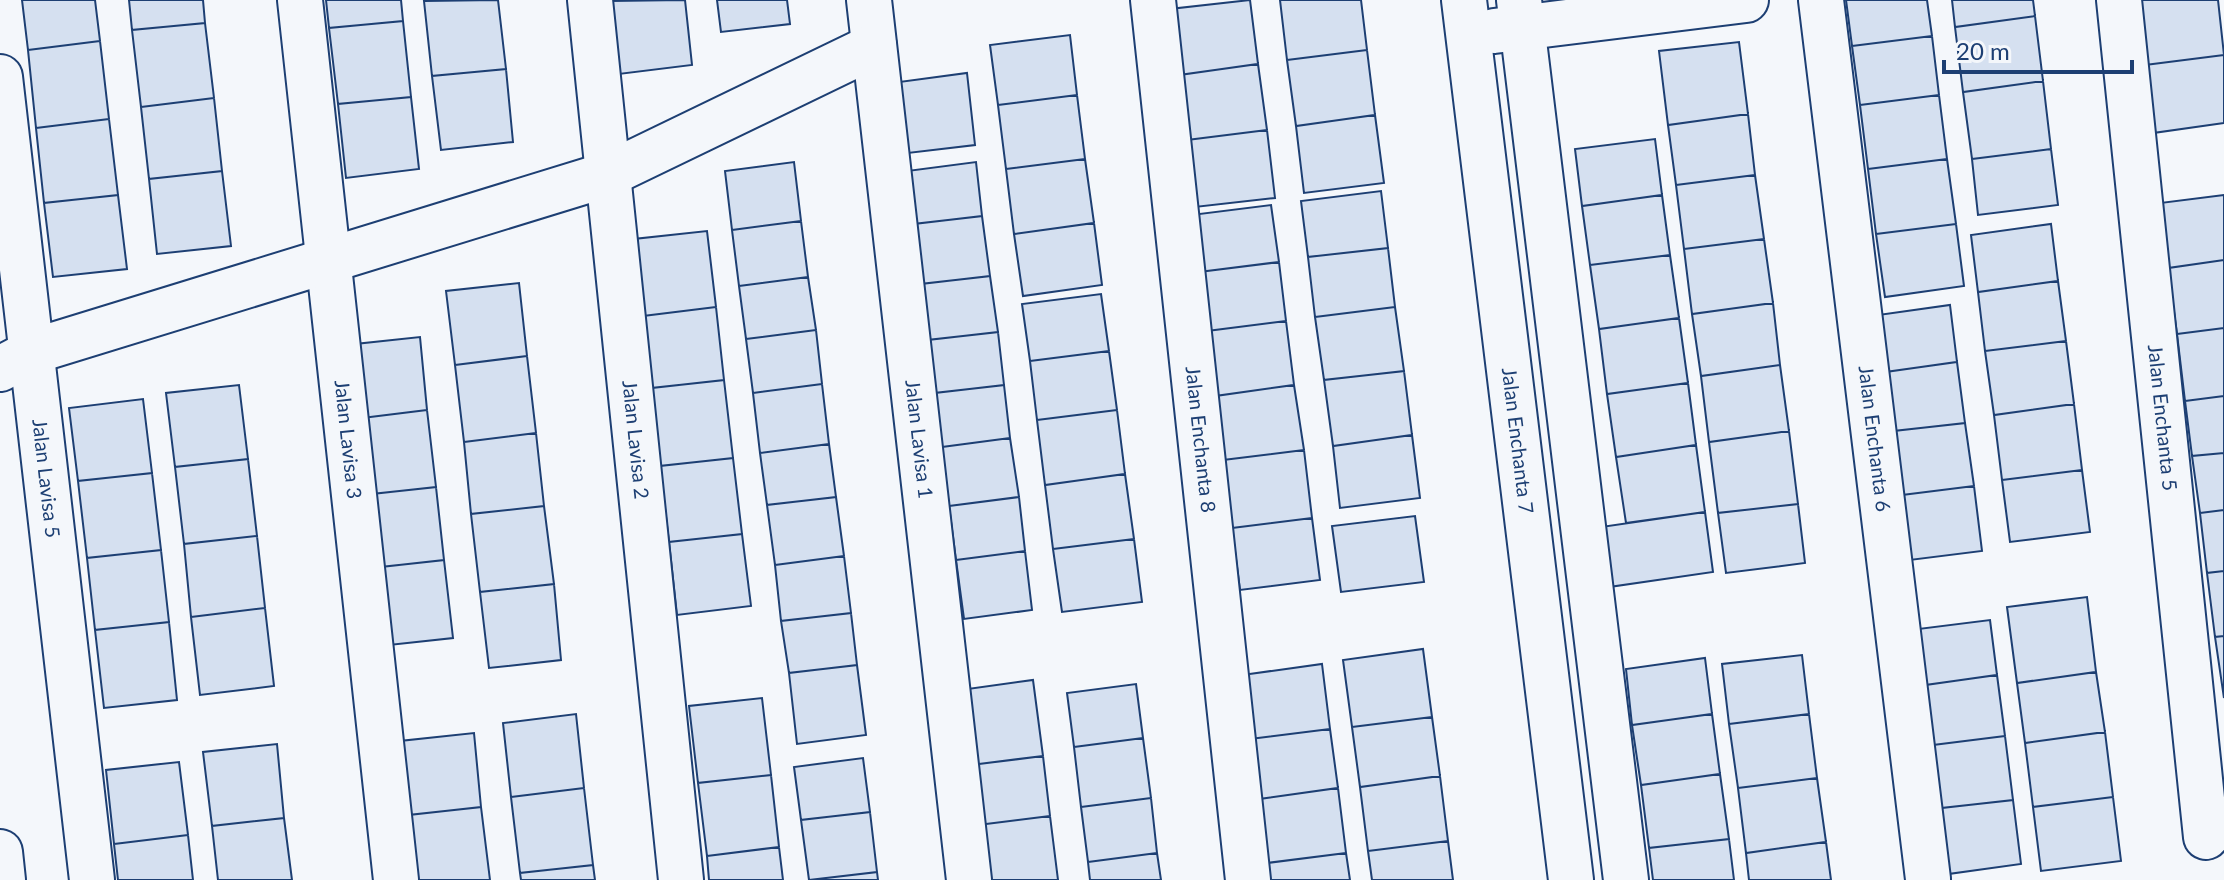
<svg xmlns="http://www.w3.org/2000/svg" width="2224" height="880" viewBox="0 0 2224 880" font-family="Lato,sans-serif">
<style>
.building{fill:#d5e0f0;stroke:#1d3f73;stroke-width:2}
.lines{fill:none;stroke-linecap:round;stroke-linejoin:round}
.street-casing{stroke:#1d3f73;stroke-width:48}
.street{stroke:#f4f7fb;stroke-width:44}
.labels{text-anchor:middle;stroke-width:6;stroke-linejoin:round;paint-order:stroke}
.street-label{font-size:20px;fill:#1d3f73;stroke:#f4f7fb}
</style>
<rect width="100%" height="100%" fill="#f4f7fb"/>
<path class="building" d="M22,0H95L100,41L28,50Z
M129,0H203L205,23L132,30Z
M326,0H401L403,21L329,28Z
M498,0L506,69L432,76L424,1Z
M685,0L692,65L619,74L610,1Z
M717,0H787L790,24L721,32Z
M1250,0L1258,64L1179,75L1170,9Z
M1280,0H1361L1367,50L1287,60Z
M1846,0H1927L1932,36L1852,46Z
M1952,0H2033L2035,16L1955,27Z
M2137,0H2218L2224,55L2145,65Z
M2035,16L2043,81L1963,92L1955,27Z
M403,21L411,97L338,104L329,28Z
M205,23L214,98L141,107L132,30Z
M1070,35L1077,95L998,105L990,45Z
M1932,36L1939,95L1860,105L1852,46Z
M100,41L109,119L36,128L28,50Z
M1739,42L1748,114L1668,125L1659,51Z
M1367,50L1375,115L1296,126L1287,60Z
M2224,55V123L2153,133L2145,65Z
M1258,64L1267,130L1187,140L1179,75Z
M506,69L513,142L441,150L432,76Z
M967,73L975,145L908,153L899,82Z
M2043,81L2051,149L1972,159L1963,92Z
M1077,95L1085,159L1006,169L998,105Z
M1939,95L1947,159L1868,169L1860,105Z
M411,97L419,169L346,178L338,104Z
M214,98L222,171L149,179L141,107Z
M1748,114L1755,175L1676,185L1668,125Z
M1375,115L1384,183L1304,193L1296,126Z
M109,119L118,195L44,203L36,128Z
M1267,130L1275,198L1195,207L1187,140Z
M1655,139L1662,195L1582,206L1575,149Z
M2051,149L2058,205L1978,215L1972,159Z
M1085,159L1094,223L1014,234L1006,169Z
M1947,159L1956,224L1876,234L1868,169Z
M794,162L801,221L732,230L725,171Z
M976,162L982,216L914,224L907,171Z
M222,171L231,246L157,254L149,179Z
M1755,175L1764,239L1684,249L1676,185Z
M1381,191L1388,248L1308,257L1301,201Z
M118,195L127,269L53,277L44,203Z
M1662,195L1670,255L1590,265L1582,206Z
M2224,195V260L2168,268L2160,203Z
M1271,205L1279,262L1199,272L1191,215Z
M982,216L990,276L921,284L914,224Z
M801,221L808,277L739,286L732,230Z
M1094,223L1102,285L1023,296L1014,234Z
M1956,224L1964,286L1885,297L1876,234Z
M2051,224L2058,281L1978,292L1971,235Z
M707,231L716,307L643,316L634,239Z
M1764,239L1773,303L1692,314L1684,249Z
M1388,248L1395,307L1315,317L1308,257Z
M1670,255L1679,318L1599,329L1590,265Z
M2224,260V328L2177,334L2168,268Z
M1279,262L1286,321L1207,331L1199,272Z
M990,276L998,332L928,340L921,284Z
M808,277L816,330L746,339L739,286Z
M2058,281L2066,341L1985,351L1978,292Z
M519,283L527,356L455,365L446,291Z
M1101,294L1109,351L1030,361L1022,304Z
M1773,303L1780,365L1701,376L1692,314Z
M1950,305L1957,362L1878,373L1871,316Z
M716,307L724,380L652,388L643,316Z
M1395,307L1404,371L1324,380L1315,317Z
M1679,318L1688,383L1607,394L1599,329Z
M1286,321L1294,385L1215,396L1207,331Z
M2224,328V396L2185,401L2177,334Z
M816,330L822,384L753,393L746,339Z
M998,332L1004,385L935,393L928,340Z
M420,337L427,410L354,419L346,345Z
M2066,341L2074,404L1994,415L1985,351Z
M1109,351L1117,410L1037,420L1030,361Z
M527,356L536,433L464,442L455,365Z
M1957,362L1965,423L1885,432L1878,373Z
M1780,365L1789,431L1709,442L1701,376Z
M1404,371L1412,435L1333,446L1324,380Z
M724,380L733,458L660,466L652,388Z
M1688,383L1696,445L1616,457L1607,394Z
M822,384L829,444L760,453L753,393Z
M239,385L248,459L175,467L166,393Z
M1004,385L1010,438L942,447L935,393Z
M1294,385L1304,450L1223,460L1215,396Z
M2224,396V453L2192,456L2185,401Z
M143,399L152,473L78,481L69,408Z
M2074,404L2082,470L2002,480L1994,415Z
M427,410L436,487L363,495L354,419Z
M1117,410L1125,474L1045,485L1037,420Z
M1965,423L1974,486L1894,496L1885,432Z
M1789,431L1798,504L1718,513L1709,442Z
M536,433L544,506L471,514L464,442Z
M1412,435L1420,498L1340,508L1333,446Z
M1010,438L1019,497L949,506L942,447Z
M829,444L836,497L767,505L760,453Z
M1696,445L1705,512L1626,523L1616,457Z
M1304,450L1312,518L1232,528L1223,460Z
M2224,453V510L2200,513L2192,456Z
M733,458L742,534L669,542L660,466Z
M248,459L257,536L184,544L175,467Z
M2082,470L2090,532L2010,542L2002,480Z
M152,473L161,550L87,558L78,481Z
M1125,474L1134,539L1053,549L1045,485Z
M1974,486L1982,551L1902,561L1894,496Z
M436,487L444,560L372,568L363,495Z
M836,497L844,556L775,565L767,505Z
M1019,497L1025,551L956,560L949,506Z
M1798,504L1805,563L1726,573L1718,513Z
M544,506L554,584L480,592L471,514Z
M2224,510V571L2207,573L2200,513Z
M1705,512L1713,572L1609,587L1601,527Z
M1415,516L1424,582L1341,592L1332,526Z
M1312,518L1320,580L1240,590L1232,528Z
M742,534L751,606L677,615L669,542Z
M257,536L265,608L191,617L184,544Z
M1134,539L1142,602L1062,612L1053,549Z
M161,550L169,622L95,630L87,558Z
M1025,551L1032,610L964,619L956,560Z
M844,556L851,613L781,621L775,565Z
M444,560L453,638L380,646L372,568Z
M2224,571V636L2215,637L2207,573Z
M554,584L561,660L489,668L480,592Z
M2087,597L2096,672L2017,683L2007,607Z
M265,608L274,686L200,695L191,617Z
M851,613L857,665L789,673L781,621Z
M1990,620L1997,675L1918,686L1910,630Z
M169,622L177,700L104,708L95,630Z
M2224,636V698L2215,637Z
M1423,649L1432,717L1352,727L1343,660Z
M1802,655L1809,714L1729,724L1722,664Z
M1705,658L1712,714L1632,725L1626,669Z
M1322,664L1330,729L1250,739L1242,675Z
M857,665L866,735L797,744L789,673Z
M2096,672L2105,732L2025,743L2017,683Z
M1997,675L2005,736L1925,746L1918,686Z
M1033,680L1043,756L963,766L953,691Z
M1136,684L1143,738L1074,747L1067,693Z
M762,698L771,775L698,783L689,706Z
M576,714L584,788L511,797L503,723Z
M1712,714L1720,774L1641,785L1632,725Z
M1809,714L1817,778L1738,788L1729,724Z
M1432,717L1440,776L1360,787L1352,727Z
M1330,729L1338,788L1259,799L1250,739Z
M2105,732L2113,797L2033,807L2025,743Z
M474,733L481,807L409,815L400,741Z
M2005,736L2013,800L1933,809L1925,746Z
M1143,738L1151,798L1081,807L1074,747Z
M277,744L284,818L212,826L203,752Z
M1043,756L1050,816L970,826L963,766Z
M863,758L870,812L801,820L794,767Z
M179,762L188,835L114,844L106,770Z
M1720,774L1729,839L1649,848L1641,785Z
M771,775L779,847L707,856L698,783Z
M1440,776L1448,841L1368,851L1360,787Z
M1817,778L1826,842L1746,853L1738,788Z
M584,788L593,865L520,873L511,797Z
M1338,788L1346,853L1267,863L1259,799Z
M2113,797L2121,861L2041,871L2033,807Z
M1151,798L1157,853L1088,862L1081,807Z
M2013,800L2021,864L1941,875L1933,809Z
M481,807L490,880H416L409,815Z
M870,812L877,872L809,880L801,820Z
M1050,816L1058,880H977L970,826Z
M284,818L292,880H218L212,826Z
M188,835L193,880H118L114,844Z
M1729,839L1734,880H1653L1649,848Z
M1448,841L1453,880H1372L1368,851Z
M1826,842L1831,880H1749L1746,853Z
M779,847L783,880H709L707,856Z
M1157,853L1161,880H1090L1088,862Z
M1346,853L1350,880H1269L1267,863Z
M593,865L595,880H521L520,873Z
M877,872L878,880H809Z"/>
<g class="lines">
<g class="street-casing">
<g id="street">
<path id="s1" d="M300,0L396,880"/>
<path id="s2" d="M590,0L681,880"/>
<path id="s3" d="M869,0L969,880"/>
<path id="s4" d="M1153,0L1248,880"/>
<path id="s5" d="M1464,0L1571,880"/>
<path d="M1519,0L1626,880"/>
<path id="s6" d="M1821,0L1928,879"/>
<path id="s7" d="M2119,0L2206,837"/>
<path d="M1494,31L1746,0"/>
<path id="s8" d="M0,77L92,880"/>
<path d="M0,369L34,351L609,174L874,46"/>
<path d="M0,852L3,880"/>
</g>
</g>
<use href="#street" class="street"/>
</g>
<g class="labels">
<g class="street-label">
<text dy="7" stroke="none"><textPath href="#s7" startOffset="420">Jalan Enchanta 5</textPath></text>
<text dy="7" stroke="none"><textPath href="#s6" startOffset="442">Jalan Enchanta 6</textPath></text>
<text dy="7" stroke="none"><textPath href="#s1" startOffset="442">Jalan Lavisa 3</textPath></text>
<text dy="7" stroke="none"><textPath href="#s2" startOffset="442">Jalan Lavisa 2</textPath></text>
<text dy="7" stroke="none"><textPath href="#s3" startOffset="442">Jalan Lavisa 1</textPath></text>
<text dy="7" stroke="none"><textPath href="#s4" startOffset="442">Jalan Enchanta 8</textPath></text>
<text dy="7" stroke="none"><textPath href="#s5" startOffset="444">Jalan Enchanta 7</textPath></text>
<text dy="7" stroke="none"><textPath href="#s8" startOffset="404">Jalan Lavisa 5</textPath></text>
</g>
</g>
<path d="M1944 60v12h188v-12" fill="none" stroke="#1d3f73" stroke-width="4"/>
<text x="1956" y="60" font-size="24" fill="#1d3f73" stroke="#f4f7fb" stroke-width="6" paint-order="stroke">20 m</text>
</svg>
